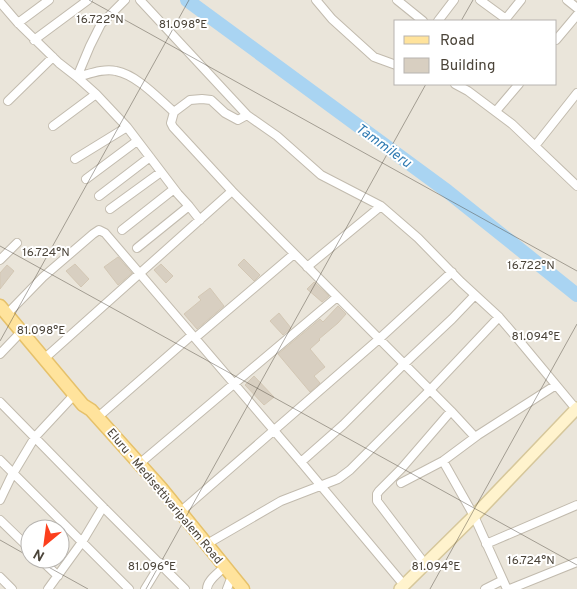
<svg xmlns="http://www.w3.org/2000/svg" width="577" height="589" viewBox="0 0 577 589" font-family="Overpass,sans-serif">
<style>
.residential{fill:#eae5da;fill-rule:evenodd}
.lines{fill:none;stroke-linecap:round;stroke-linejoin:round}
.river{stroke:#a9d4f2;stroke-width:14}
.building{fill:#d8cfc1;stroke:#d3c7b4}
.minor-casing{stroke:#c2bbae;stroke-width:10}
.secondary-casing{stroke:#d6c79b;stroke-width:14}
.primary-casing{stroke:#e6c16a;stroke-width:15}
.minor{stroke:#fff;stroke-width:8}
.secondary{stroke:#fff3cd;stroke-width:11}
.primary{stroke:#ffe39c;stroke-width:12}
.ticks{fill:none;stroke:#4b4439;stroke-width:1;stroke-opacity:0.45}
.labels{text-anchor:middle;stroke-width:4;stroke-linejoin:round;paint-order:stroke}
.street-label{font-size:12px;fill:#4b4439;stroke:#fff}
.water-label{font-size:14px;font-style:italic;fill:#2e7ab2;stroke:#fff}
.ticks-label{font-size:12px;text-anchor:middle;fill:#4b4439;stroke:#fff;stroke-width:4;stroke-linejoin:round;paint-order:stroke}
</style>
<rect width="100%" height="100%" fill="#f6f3ec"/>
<path class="residential" d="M0,0H577V589H0ZM396,21H556V84H396ZM30,529H60V559H30Z"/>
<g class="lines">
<path class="river" d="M187,0L447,191L577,295"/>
</g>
<path class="building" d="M118,257L132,273L118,285L104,267Z
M244,259L260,275L254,281L238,265Z
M75,264L89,279L81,287L66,271Z
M161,264L173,276L166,283L154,270Z
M7,265L14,271L0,289V273Z
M314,282L329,296L322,302L307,289Z
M210,288L224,306L197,329L184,314L201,300L198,297Z
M338,306L346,314L338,323L319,339L320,340L310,349L325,367L314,376L320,383L310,392L278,354L320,319L323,322Z
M279,313L291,328L283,335L270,321Z
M254,376L274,397L264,405L245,385Z"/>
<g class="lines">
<g class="minor-casing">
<path id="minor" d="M316,0L332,19L374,57L396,65
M397,0L423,21
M480,0L506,19
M567,0L577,8
M0,2L18,23L59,63L77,77L96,94L127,127L178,194L189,206L137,248
M438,21L454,0
M504,21L521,0
M18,23L49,0
M34,40L88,0
M556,40L577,15
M77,77C89,74 104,68 116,71C137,75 158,98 174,112L190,100L202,99L211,100L225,113L238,120L247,115L140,0
M77,77L90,46L101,24L125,0
M455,84L468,91L512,124L577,186
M8,101L53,57
M496,111L519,84
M174,112L171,123L173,127L232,191L451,411L475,437
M247,115L277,136L321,175L381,206L418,238L461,282L499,317L517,338L576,409
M53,126L96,94
M535,146L577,93
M75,159L127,127
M86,179L137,141
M99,196L150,157
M189,206L200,220
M110,209L161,172
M122,230L174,189
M0,260L17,243
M307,267L381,206
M7,314L43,277L93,234L99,230L105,233L301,462L404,585
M195,338L294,254
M0,354L22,331
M45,358L232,191
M0,402L103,507L185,589
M98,417L192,335
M0,460L129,589
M443,461L474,516L507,589
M301,462L343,425L404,364L452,319L475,295
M139,464L337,297
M401,483L443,461L478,435L556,385
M0,500L11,477L35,437L75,394
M180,512L379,339L452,272
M0,520L30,549
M207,544L281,501L338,479L350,470L430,390L499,317
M486,544L577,505
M40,559L58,576
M425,564L377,501V494L379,491L401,469L451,411
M0,577L12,589
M48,589L82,542L103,507
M145,589L161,563
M207,589C207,580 219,573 225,566
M227,589L232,576
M485,589L503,580
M510,589L577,562"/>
</g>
<g class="secondary-casing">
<path id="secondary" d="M400,589L474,516L577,408"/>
</g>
<g class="primary-casing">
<path id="primary" d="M0,306L83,405L91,410L161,488L243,589"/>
</g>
<use href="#minor" class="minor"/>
<use href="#secondary" class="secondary"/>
<use href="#primary" class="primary"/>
</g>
<path class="ticks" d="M89,0L577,271M461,21L473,0M0,246L577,565M0,341L189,0M0,540L30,557M34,559L88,589M146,589L426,84M430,589L577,324"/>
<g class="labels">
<g class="street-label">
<text transform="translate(165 496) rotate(50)" y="4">Eluru - Medisettivaripalem Road</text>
</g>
<g class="water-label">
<text transform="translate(384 145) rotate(36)" y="5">Tammileru</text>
</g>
</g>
<g class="ticks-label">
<text x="100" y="23">16.722°N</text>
<text x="183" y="28">81.098°E</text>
<text x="46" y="256">16.724°N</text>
<text x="531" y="269">16.722°N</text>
<text x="41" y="334">81.098°E</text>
<text x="536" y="340">81.094°E</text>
<text x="531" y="564">16.724°N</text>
<text x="152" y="570">81.096°E</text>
<text x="436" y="570">81.094°E</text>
</g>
<rect x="394" y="20" width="162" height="65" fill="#ffffff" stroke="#b7b4b0"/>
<rect x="404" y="36" width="25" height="8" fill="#ffe39c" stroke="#b7b4b0"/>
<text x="440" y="45" font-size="15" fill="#4b4439">Road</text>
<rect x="404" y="58" width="25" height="15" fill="#d8cfc1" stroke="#b7b4b0"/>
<text x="440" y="70" font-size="15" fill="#4b4439">Building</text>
<g transform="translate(45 544) rotate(209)"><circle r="24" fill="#ffffff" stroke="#b7b4b0"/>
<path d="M0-4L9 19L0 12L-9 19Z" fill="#fc3f1d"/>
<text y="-8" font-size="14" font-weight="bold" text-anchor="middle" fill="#4b4439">N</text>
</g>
</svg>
